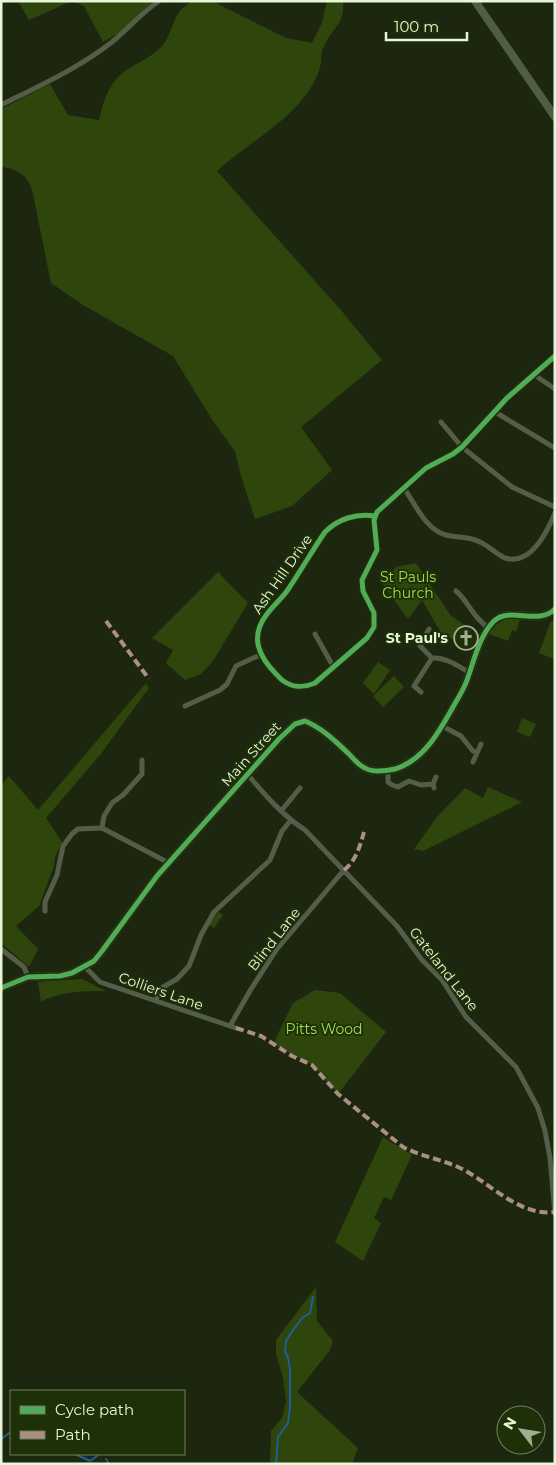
<svg xmlns="http://www.w3.org/2000/svg" width="556" height="1465" viewBox="0 0 556 1465" font-family="Montserrat,sans-serif">
<style>
.green{fill:#2e460c}
.lines{fill:none;stroke-linecap:round;stroke-linejoin:round}
.stream{stroke:#1d5f98;stroke-width:2}
.street{stroke:#535d47;stroke-width:5}
.secondary{stroke:#515d42;stroke-width:8}
.quiet{stroke:#ac8f84;stroke-width:4;stroke-dasharray:8 4;stroke-linecap:butt}
.cycleway-casing{stroke:#1e3007;stroke-width:8}
.cycleway{stroke:#51ab58;stroke-width:5}
.labels{text-anchor:middle;stroke-width:4;stroke-linejoin:round;paint-order:stroke}
.street-label{font-size:14px;fill:#e6f6d8;stroke:#1e3007}
.park-label{font-size:14px;fill:#9fdf4f;stroke:#1e3007}
.poi-label{font-size:14px;font-weight:bold;fill:#e6f6d8;stroke:#1e3007;text-anchor:end}
</style>
<rect width="100%" height="100%" fill="#1d2710"/>
<path class="green" d="M18,1H72L29,20Z
M73,1H153L119,33L103,42L84,6Z
M194,1H212L286,38L312,43L322,23L327,1H343C345,25 333,26 324,46C320,53 322,60 320,68C318,75 312,86 308,92C285,125 246,144 217,171L340,309L382,360L301,427L332,470L292,506L255,519L241,476L235,451L213,421L173,356L83,305L51,283L32,189C25,172 18,171 1,166V109L50,84L68,115L99,120C103,103 107,88 120,75C132,64 149,60 161,47C175,32 170,11 194,1Z
M416,563L451,616L480,635L475,644L473,646L472,651L440,631L422,600L408,619L383,585L396,567Z
M218,572L248,603L213,661L201,674L185,680L166,663L173,650L152,638Z
M511,618L520,619L516,632L512,630L508,641L489,634C494,626 501,620 511,618Z
M551,621H554L555,623L554,659L539,653Z
M378,662L390,670L374,694L363,683Z
M394,676L404,687L383,707L373,696Z
M146,683L149,688L100,755L46,818L62,842L55,857L54,866L39,906L16,926L38,949L29,967L1,943V786L9,776L38,810Z
M522,718L536,724L530,737L517,732Z
M488,787L522,802L423,851L414,849L437,817L465,788L483,798Z
M218,912L223,915L214,928L209,925Z
M82,979L106,991C85,991 59,991 41,1002L38,982Z
M315,990L340,993L386,1032L338,1094L312,1065L273,1044L293,1003Z
M383,1137L412,1155L391,1200L384,1197L374,1218L381,1223L363,1261L335,1242Z
M316,1287L317,1321L333,1341L330,1350L297,1392L358,1448L352,1464H270L271,1431L282,1418L286,1402L283,1377L276,1354V1340Z"/>
<g class="lines">
<path class="stream" d="M1,1439L11,1432
M75,1454L90,1461L97,1456
M106,1459L109,1464
M276,1464L278,1437L288,1423L290,1406V1369L288,1358L285,1351L286,1341L291,1333L302,1318L310,1313L313,1297"/>
<path class="street" d="M1,105C39,86 79,68 112,42C128,29 141,13 159,1
M533,374L555,389
M495,412L555,448
M441,422L462,447L512,487L555,507
M404,488C415,504 426,530 446,535C457,538 469,536 480,542C489,546 496,554 505,558C531,566 547,532 555,513
M375,516C356,513 338,519 325,532C312,551 300,572 287,591C281,599 273,606 267,614C249,637 259,657 277,675C287,687 301,689 315,683L367,638L374,627V613L363,591L362,580L377,550L374,520L377,512L426,468L453,454L462,447L507,398L555,356
M456,591C469,602 473,618 489,628
M429,629L420,646L432,658C446,657 458,666 470,673
M315,634L334,668
M421,692L414,686L432,658
M185,706L220,690L227,684L236,666L260,655
M442,726L461,736L473,751L477,753
M473,762L481,744
M388,771V782L392,785L398,787L409,781L421,785L433,784
M248,775C265,795 282,815 305,830L397,926L422,960L442,980L466,1017L516,1067L538,1108L545,1131L550,1158L555,1214
M434,788L433,784L436,777
M281,811L300,788
M102,828L104,816L112,803L123,795L142,774V760
M45,911V902L57,875L63,846L72,834L78,829L102,828L169,863
M1,949L24,967L28,977
M85,967L100,982L236,1028
M156,1001L159,991L163,987L177,979L189,966L201,935L214,912L270,860L282,831L291,820
M230,1026L251,989L277,949L344,870"/>
<path class="secondary" d="M475,1L555,117
M1,988L28,977L60,976L72,973L94,961L102,951L157,876L279,739L295,724L305,721C322,728 335,741 348,753C353,758 358,765 365,768C373,773 386,771 395,769C424,760 439,732 453,707C458,698 464,689 467,680C474,661 479,636 494,621C510,606 538,626 555,609"/>
<path class="quiet" d="M106,621L149,679
M344,870C356,861 360,846 364,832
M236,1028L261,1036L292,1056L312,1065L338,1094L403,1147C420,1156 440,1159 458,1167C487,1180 519,1217 554,1212"/>
<g class="cycleway-casing">
<path id="cycleway" d="M375,516C356,513 338,519 325,532C312,551 300,572 287,591C281,599 273,606 267,614C249,637 259,657 277,675C287,687 301,689 315,683L367,638L374,627V613L363,591L362,580L377,550L374,520L377,512L426,468L453,454L462,447L507,398L555,356
M1,988L28,977L60,976L72,973L94,961L102,951L157,876L279,739L295,724L305,721C322,728 335,741 348,753C353,758 358,765 365,768C373,773 386,771 395,769C424,760 439,732 453,707C458,698 464,689 467,680C474,661 479,636 494,621C510,606 538,626 555,609"/>
</g>
<use href="#cycleway" class="cycleway"/>
</g>
<defs>
<g id="church-ring" transform="scale(1.25)"><circle r="9.5" fill="#1e3007" stroke="#a0ae92" stroke-width="1.5"/><path d="M-1.2-6h2.4v3.5h3.3v2.4h-3.3V6h-2.4V-.1h-3.3v-2.4h3.3Z" fill="#a0ae92"/></g>
</defs>
<g fill-rule="evenodd">
<use href="#church-ring" x="466" y="638"/>
</g>
<g class="labels">
<g class="street-label">
<text transform="translate(282 574) rotate(-55)" y="5">Ash Hill Drive</text>
<text transform="translate(251 754) rotate(-48)" y="5">Main Street</text>
<text transform="translate(274 939) rotate(-52)" y="5">Blind Lane</text>
<text transform="translate(444 969) rotate(52)" y="5">Gateland Lane</text>
<text transform="translate(161 991) rotate(19)" y="5">Colliers Lane</text>
</g>
<g class="park-label">
<text x="408" y="582">St Pauls<tspan x="408" dy="16">Church</tspan></text>
<text x="324" y="1034">Pitts Wood</text>
</g>
<g class="poi-label">
<text x="448" y="643">St Paul's</text>
</g>
</g>
<rect width="556" height="1465" fill="none" stroke="#e6f6d8" stroke-width="5"/>
<rect x="10" y="1390" width="175" height="65" fill="#1e3007" stroke="#6e7f5b"/>
<rect x="20" y="1406" width="25" height="8" fill="#51ab58" stroke="#6e7f5b"/>
<text x="55" y="1415" font-size="15" fill="#e6f6d8">Cycle path</text>
<rect x="20" y="1431" width="25" height="8" fill="#ac8f84" stroke="#6e7f5b"/>
<text x="55" y="1440" font-size="15" fill="#e6f6d8">Path</text>
<g transform="translate(521 1430) rotate(301)"><circle r="24" fill="#1e3007" stroke="#6e7f5b"/>
<path d="M0-4L9 19L0 12L-9 19Z" fill="#a0ae92"/>
<text y="-8" font-size="14" font-weight="bold" text-anchor="middle" fill="#e6f6d8">N</text>
</g>
<path d="M386 32v8h81v-8" fill="none" stroke="#e6f6d8" stroke-width="2.5"/>
<text x="394" y="32" font-size="15" fill="#e6f6d8" stroke="#1e3007" stroke-width="4" paint-order="stroke">100 m</text>
</svg>
